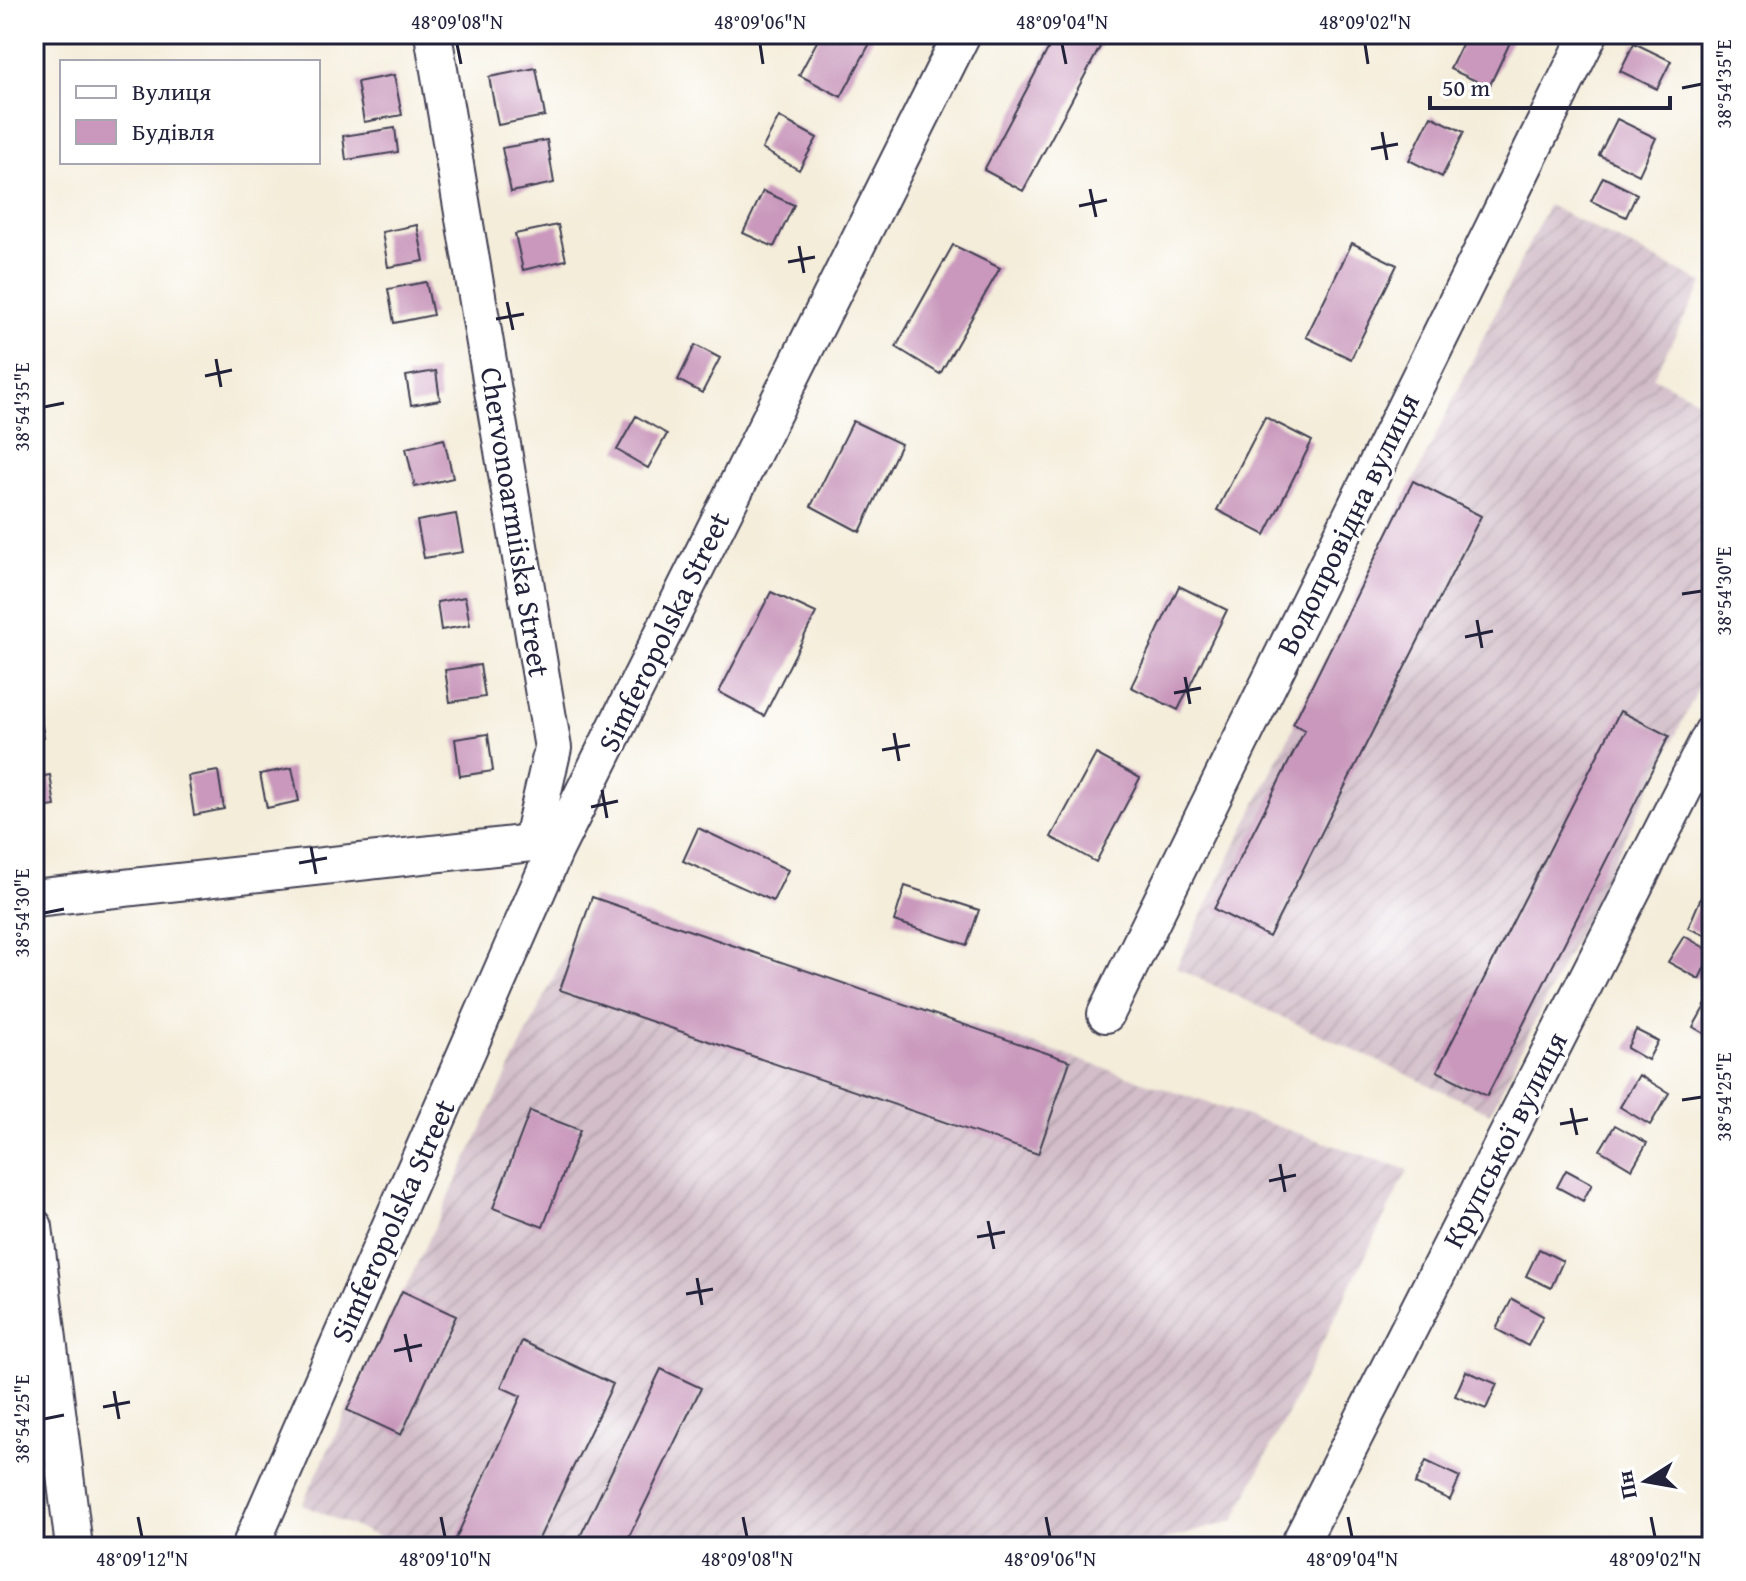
<svg xmlns="http://www.w3.org/2000/svg" width="1746" height="1581" viewBox="0 0 1746 1581" font-family="'Gentium Book Plus',serif">
<style>
.industrial{fill:url(#industrial-furrows)}
.building{fill:#c998bc}
.lines{fill:none;stroke-linecap:round;stroke-linejoin:round}
.minor-casing{stroke:#424053;stroke-width:40}
.minor{stroke:#fff;stroke-width:36}
.ticks{fill:none;stroke:#22223b;stroke-width:3}
.labels{text-anchor:middle;stroke-width:6;stroke-linejoin:round;paint-order:stroke}
.street-label{font-size:30px;fill:#22223b;stroke:#fff}
.neatline{fill:none;stroke:#22223b;stroke-width:3}
.ticks-label{font-size:20px;text-anchor:middle;fill:#22223b}
</style>
<defs>
<pattern id="industrial-furrows" width="10" height="10" patternUnits="userSpaceOnUse" patternTransform="scale(2)"><rect width="10" height="10" fill="#d2bdc8"/><path d="M-1 1l2-2M0 10L10 0M9 11l2-2" fill="none" stroke="#b4a2ad"/></pattern>
</defs>
<rect width="100%" height="100%" fill="#fff"/>
<filter id="ink" filterUnits="userSpaceOnUse"><feTurbulence type="fractalNoise" baseFrequency=".0125" numOctaves="2"/><feDisplacementMap in="SourceGraphic" scale="16" xChannelSelector="R" yChannelSelector="G"/><feConvolveMatrix kernelMatrix="1 2 1 2 8 2 1 2 1" color-interpolation-filters="sRGB"/></filter>
<filter id="wash" filterUnits="userSpaceOnUse"><feTurbulence type="fractalNoise" baseFrequency=".006" numOctaves="4" result="noise"/><feDisplacementMap in="SourceGraphic" scale="32" xChannelSelector="R" yChannelSelector="G"/><feGaussianBlur stdDeviation="1.8" result="paint"/><feColorMatrix in="noise" values="0 0 0 0 0 0 0 0 0 0 0 0 0 0 0 0 0 1.4 0 .05"/><feComposite in="paint" operator="in"/></filter>
<g filter="url(#wash)">
<rect width="100%" height="100%" fill="#f4edda"/>
<path class="industrial" d="M1548,205L1703,283L1653,377L1712,407V661L1490,1113L1176,968Z
M592,897L1408,1170L1234,1521L1140,1547H403L302,1505Z"/>
<g id="blocks">
<path class="building" d="M821,34H875L841,97L799,75Z
M1056,34H1107L1023,191L984,170Z
M1467,34H1507L1513,36L1489,87L1450,69Z
M1634,43L1671,61L1657,89L1620,71Z
M536,68L545,116L498,125L489,77Z
M394,75L402,115L364,122L357,82Z
M1431,116L1464,132L1442,177L1409,160Z
M779,117L817,138L799,170L762,149Z
M1617,119L1656,138L1639,175L1599,155Z
M395,128L398,152L346,160L343,136Z
M547,140L554,183L511,192L502,148Z
M1603,177L1637,194L1626,217L1591,201Z
M763,191L794,205L774,247L743,233Z
M417,225L424,261L388,267L382,232Z
M558,225L566,260L523,270L515,234Z
M1352,243L1397,265L1351,359L1306,337Z
M953,245L1000,268L940,374L896,347Z
M426,282L433,315L394,323L388,289Z
M695,345L720,358L702,393L678,380Z
M436,371L440,400L411,405L406,376Z
M636,416L667,434L648,468L617,450Z
M1265,417L1312,441L1265,535L1217,510Z
M853,421L901,444L860,532L811,506Z
M444,439L453,478L415,487L406,448Z
M1413,481L1481,516L1269,937L1214,909L1305,730L1293,724Z
M456,514L463,552L424,558L417,521Z
M1179,586L1227,610L1178,710L1131,687Z
M771,592L816,613L764,716L719,692Z
M465,597L470,625L441,630L437,602Z
M480,665L485,697L450,702L445,670Z
M38,704L44,737L34,739V705Z
M1620,711L1669,736L1487,1096L1437,1071Z
M488,734L493,771L460,776L455,739Z
M1096,754L1140,778L1096,862L1051,837Z
M292,768L299,801L267,808L260,774Z
M218,771L224,809L194,815L188,776Z
M50,775L55,806L34,809V778Z
M698,828L788,870L773,901L683,861Z
M905,886L979,910L967,945L894,921Z
M1702,895L1712,900V938L1688,928Z
M592,897L1070,1061L1038,1154L560,990Z
M1684,936L1712,952L1699,979L1668,962Z
M1709,999L1712,1000V1038L1693,1027Z
M1636,1030L1658,1041L1648,1060L1627,1048Z
M1639,1075L1669,1093L1650,1125L1620,1107Z
M530,1111L580,1130L543,1227L493,1208Z
M1615,1125L1647,1143L1632,1169L1600,1150Z
M1566,1170L1592,1184L1583,1201L1557,1187Z
M1539,1249L1563,1261L1551,1288L1526,1276Z
M402,1291L456,1316L401,1435L347,1410Z
M1512,1299L1543,1316L1528,1346L1496,1329Z
M522,1341L613,1384L535,1547H452L521,1396L501,1387Z
M661,1369L701,1388L624,1547H575Z
M1466,1371L1497,1384L1486,1409L1455,1396Z
M1426,1461L1460,1477L1450,1500L1415,1484Z"/>
</g>
</g>
<g filter="url(#ink)">
<use href="#blocks" fill-opacity="0" stroke="#424053" stroke-width="2"/>
<g class="lines">
<g class="minor-casing">
<path id="minor" d="M433,34L553,748L531,843L555,850
M34,898L531,843
M1106,1014L1589,34
M34,1227L74,1547
M250,1547L555,850L962,34
M1298,1547L1712,733"/>
</g>
<use href="#minor" class="minor"/>
</g>
</g>
<path class="ticks" d="M457,44L461,64M760,44L763,64M1062,44L1066,64M1365,44L1368,64M1682,88L1702,84M1382,132L1387,160M1371,149L1398,144M1090,189L1096,217M1079,206L1107,200M799,246L804,273M788,262L815,257M507,302L513,330M496,319L524,314M216,359L221,387M205,376L232,370M44,407L64,403M1682,594L1702,591M1477,620L1482,648M1465,637L1493,631M1185,677L1190,704M1174,693L1201,688M894,733L899,761M882,750L910,745M602,790L607,818M591,807L618,801M311,847L316,874M299,863L327,858M44,913L64,909M1682,1100L1702,1097M1571,1108L1577,1135M1560,1124L1588,1119M1280,1164L1285,1192M1269,1181L1296,1175M988,1221L994,1249M977,1237L1005,1232M697,1278L702,1305M686,1294L713,1289M405,1334L411,1362M394,1351L422,1345M114,1391L119,1419M103,1407L130,1402M44,1419L64,1415M138,1517L142,1537M441,1517L445,1537M743,1517L747,1537M1046,1517L1050,1537M1348,1517L1352,1537M1651,1517L1655,1537"/>
<g class="labels">
<g class="street-label">
<text transform="translate(515 522) rotate(81)" y="10">Chervonoarmiiska Street</text>
<text transform="translate(1348 524) rotate(-64)" y="10">Водопровідна вулиця</text>
<text transform="translate(664 632) rotate(-64)" y="10">Simferopolska Street</text>
<text transform="translate(1505 1140) rotate(-63)" y="10">Крупської вулиця</text>
<text transform="translate(393 1221) rotate(-66)" y="10">Simferopolska Street</text>
</g>
</g>
<rect width="1746" height="1581" fill="none" stroke="#fff" stroke-width="88"/>
<rect x="60" y="60" width="260" height="104" fill="#ffffff" stroke="#a7a7b1" stroke-width="2"/>
<rect x="76" y="86" width="40" height="12" fill="#ffffff" stroke="#a7a7b1" stroke-width="2"/>
<text x="132" y="100" font-size="24" fill="#22223b">Вулиця</text>
<rect x="76" y="120" width="40" height="24" fill="#c998bc" stroke="#a7a7b1" stroke-width="2"/>
<text x="132" y="140" font-size="24" fill="#22223b">Будівля</text>
<g transform="translate(1646 1481) rotate(259)" stroke="#ffffff" stroke-width="6" paint-order="stroke">
<path d="M0-6L14 30L0 20L-14 30Z" fill="#22223b"/>
<text y="-12" font-size="22" font-weight="bold" text-anchor="middle" fill="#22223b">Пн</text>
</g>
<path d="M1430 96v12h240v-12" fill="none" stroke="#22223b" stroke-width="4"/>
<text x="1442" y="96" font-size="24" fill="#22223b" stroke="#ffffff" stroke-width="6" paint-order="stroke">50 m</text>
<rect x="44" y="44" width="1658" height="1493" class="neatline"/>
<g class="ticks-label">
<text x="457" y="29">48°09'08"N</text>
<text x="760" y="29">48°09'06"N</text>
<text x="1062" y="29">48°09'04"N</text>
<text x="1365" y="29">48°09'02"N</text>
<text transform="translate(1724 84) rotate(-90)" y="7">38°54'35"E</text>
<text transform="translate(22 407) rotate(-90)" y="7">38°54'35"E</text>
<text transform="translate(1724 591) rotate(-90)" y="7">38°54'30"E</text>
<text transform="translate(22 913) rotate(-90)" y="7">38°54'30"E</text>
<text transform="translate(1724 1097) rotate(-90)" y="7">38°54'25"E</text>
<text transform="translate(22 1419) rotate(-90)" y="7">38°54'25"E</text>
<text x="142" y="1566">48°09'12"N</text>
<text x="445" y="1566">48°09'10"N</text>
<text x="747" y="1566">48°09'08"N</text>
<text x="1050" y="1566">48°09'06"N</text>
<text x="1352" y="1566">48°09'04"N</text>
<text x="1655" y="1566">48°09'02"N</text>
</g>
</svg>
